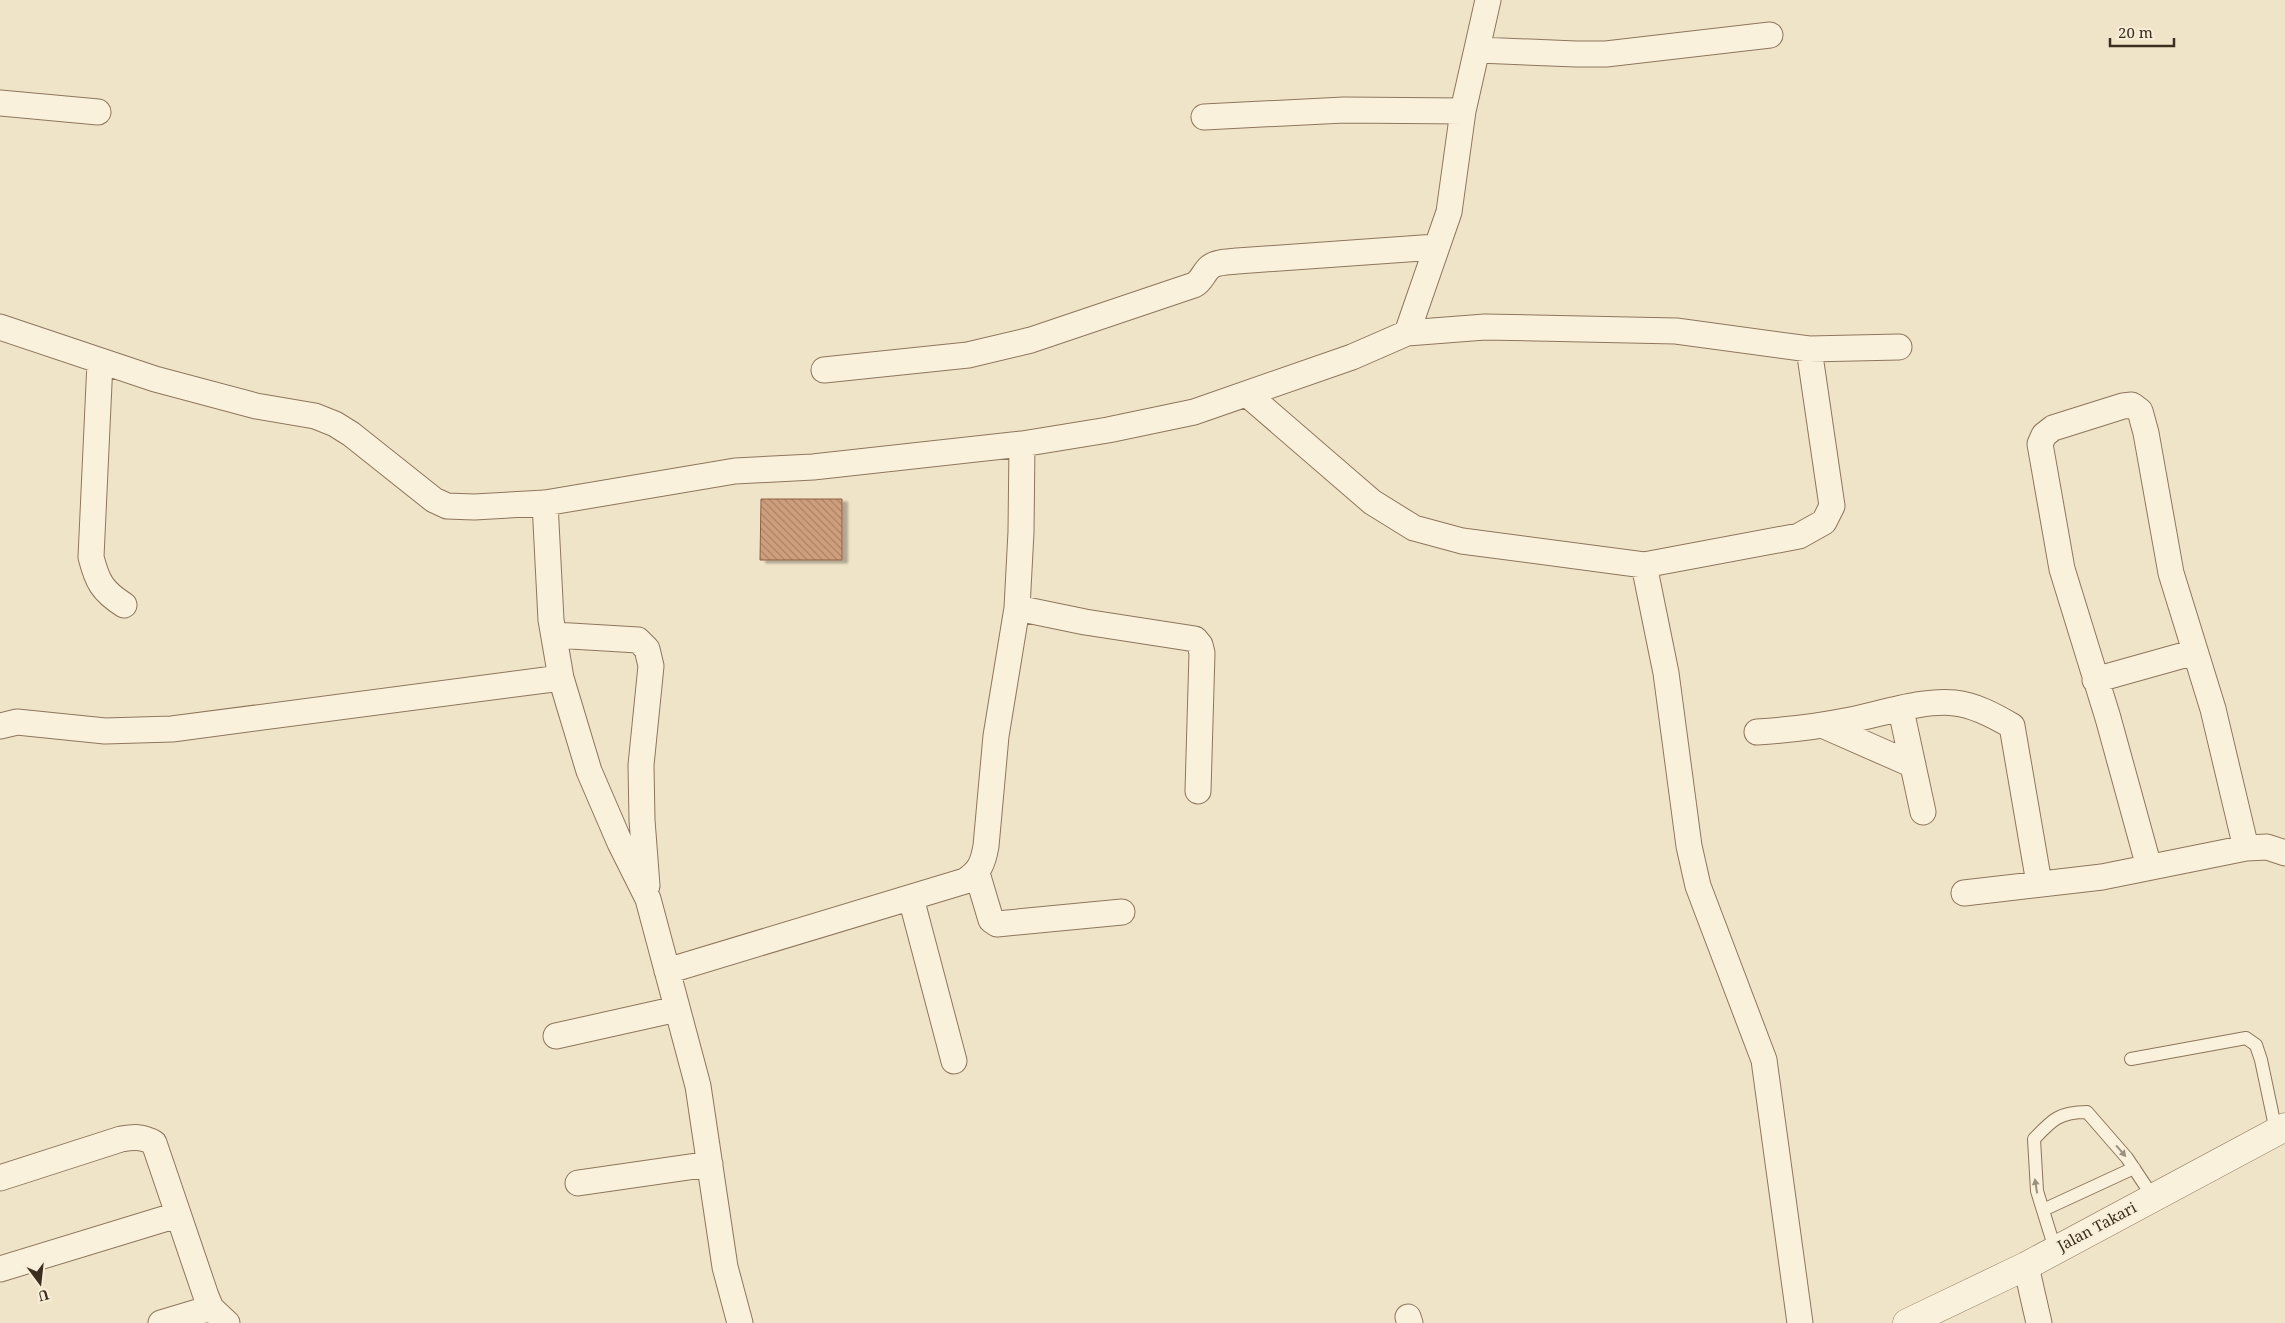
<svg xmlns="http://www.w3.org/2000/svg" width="2285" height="1323" viewBox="0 0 2285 1323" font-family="'Noto Serif',serif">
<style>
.building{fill:url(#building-back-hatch);stroke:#8d5f41;filter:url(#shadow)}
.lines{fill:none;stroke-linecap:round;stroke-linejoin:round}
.service-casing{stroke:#8d765c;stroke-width:14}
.minor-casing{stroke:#8d765c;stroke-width:27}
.tertiary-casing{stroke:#8d765c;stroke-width:29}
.service{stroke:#faf1dc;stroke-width:12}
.minor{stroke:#faf1dc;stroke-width:25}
.tertiary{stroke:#faf1dc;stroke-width:28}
.oneway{fill:#9c907e}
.labels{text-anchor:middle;stroke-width:4;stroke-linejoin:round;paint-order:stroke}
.street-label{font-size:15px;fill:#3d2e20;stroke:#f7eed8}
</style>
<defs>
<pattern id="building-back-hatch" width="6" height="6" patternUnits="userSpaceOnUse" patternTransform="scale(1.25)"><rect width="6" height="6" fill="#cf9f7d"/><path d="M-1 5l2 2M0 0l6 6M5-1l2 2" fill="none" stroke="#a98266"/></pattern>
<filter id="shadow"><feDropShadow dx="5.5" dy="3" stdDeviation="1" flood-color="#0004"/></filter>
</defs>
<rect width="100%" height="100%" fill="#f0e4c8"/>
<path class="building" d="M761,499H842V560H760Z"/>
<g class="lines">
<g class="service-casing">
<path id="service" d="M2131,1059L2246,1038L2256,1045L2261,1060L2276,1131
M2043,1210L2134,1168
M2055,1249L2037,1191L2034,1139C2052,1120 2059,1112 2087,1112L2127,1158L2153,1197"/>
</g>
<g class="minor-casing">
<path id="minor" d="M1478,50L1576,54H1606L1770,35
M0,103L98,112
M1204,117L1344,110L1463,111
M0,327L155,379L256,406L315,416L335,424L351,434L434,500L447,506L474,507L545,503L735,471L813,467L1022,444L1108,430L1194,412L1352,357L1407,333L1485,327L1676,331L1809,349L1899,347
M1407,333L1449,212L1463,111L1488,0
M100,362L91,557C97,581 102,591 124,605
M824,370L968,355L1031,340L1194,285C1202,281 1203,273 1210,267C1216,262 1229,262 1237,261L1436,247
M1247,394L1372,502L1414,528L1462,541L1644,565L1666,673L1689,846L1698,886L1764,1060L1800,1323
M545,503L551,620L561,678L589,771L620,843L648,899L698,1086L725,1267L740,1323
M1644,565L1799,536L1824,522L1832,506L1809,349
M1017,608L1085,622L1195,639L1200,645L1202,653L1198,791
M554,635L638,640L647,649L651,666L641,765L642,820L647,886
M2095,680L2195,652
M1901,710L1923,812
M1822,725L1913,765
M0,726L17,722L105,731L172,729L561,678
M1757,732C1787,730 1816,727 1845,721C1878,715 1923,699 1955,703C1975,705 1995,716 2012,726L2039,883
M2149,867L2108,718L2062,569L2040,444L2044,435L2053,428L2123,406L2132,405L2140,411L2146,433L2171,573L2213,709L2246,848
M977,873L991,920L997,924L1122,912
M1964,893L2102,877L2246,848L2267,847L2285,853
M911,898L954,1061
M667,971L965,881C980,871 983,863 986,846L996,736L1017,608L1021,532L1022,444
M556,1036L677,1009
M0,1178L121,1139C134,1137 142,1136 154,1143L206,1296L211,1308L227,1323
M578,1183L710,1164
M2026,1266L2039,1323
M0,1269L177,1215
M1408,1317L1410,1323
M161,1323L211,1308"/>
</g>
<g class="tertiary-casing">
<path id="tertiary" d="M1907,1323L2026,1266L2285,1127"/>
</g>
<use href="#service" class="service"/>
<use href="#minor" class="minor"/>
<use href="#tertiary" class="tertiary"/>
</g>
<defs><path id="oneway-solid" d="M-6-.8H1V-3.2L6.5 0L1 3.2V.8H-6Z" transform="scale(1.25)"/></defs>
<g class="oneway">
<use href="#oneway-solid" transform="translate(2121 1151) rotate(49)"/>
<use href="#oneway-solid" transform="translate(2036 1186) rotate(-99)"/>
</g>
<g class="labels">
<g class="street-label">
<text transform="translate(2097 1227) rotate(-28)" y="5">Jalan Takari</text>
</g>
</g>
<g transform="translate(40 1283) rotate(165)" stroke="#f7eed8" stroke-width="4" paint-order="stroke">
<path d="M0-4L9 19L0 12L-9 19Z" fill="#3d2e20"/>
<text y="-8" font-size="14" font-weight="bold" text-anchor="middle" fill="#3d2e20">U</text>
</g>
<path d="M2110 38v8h64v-8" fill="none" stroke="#3d2e20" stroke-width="2.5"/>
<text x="2118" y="38" font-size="15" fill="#3d2e20" stroke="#f7eed8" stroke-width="4" paint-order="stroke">20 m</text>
</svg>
